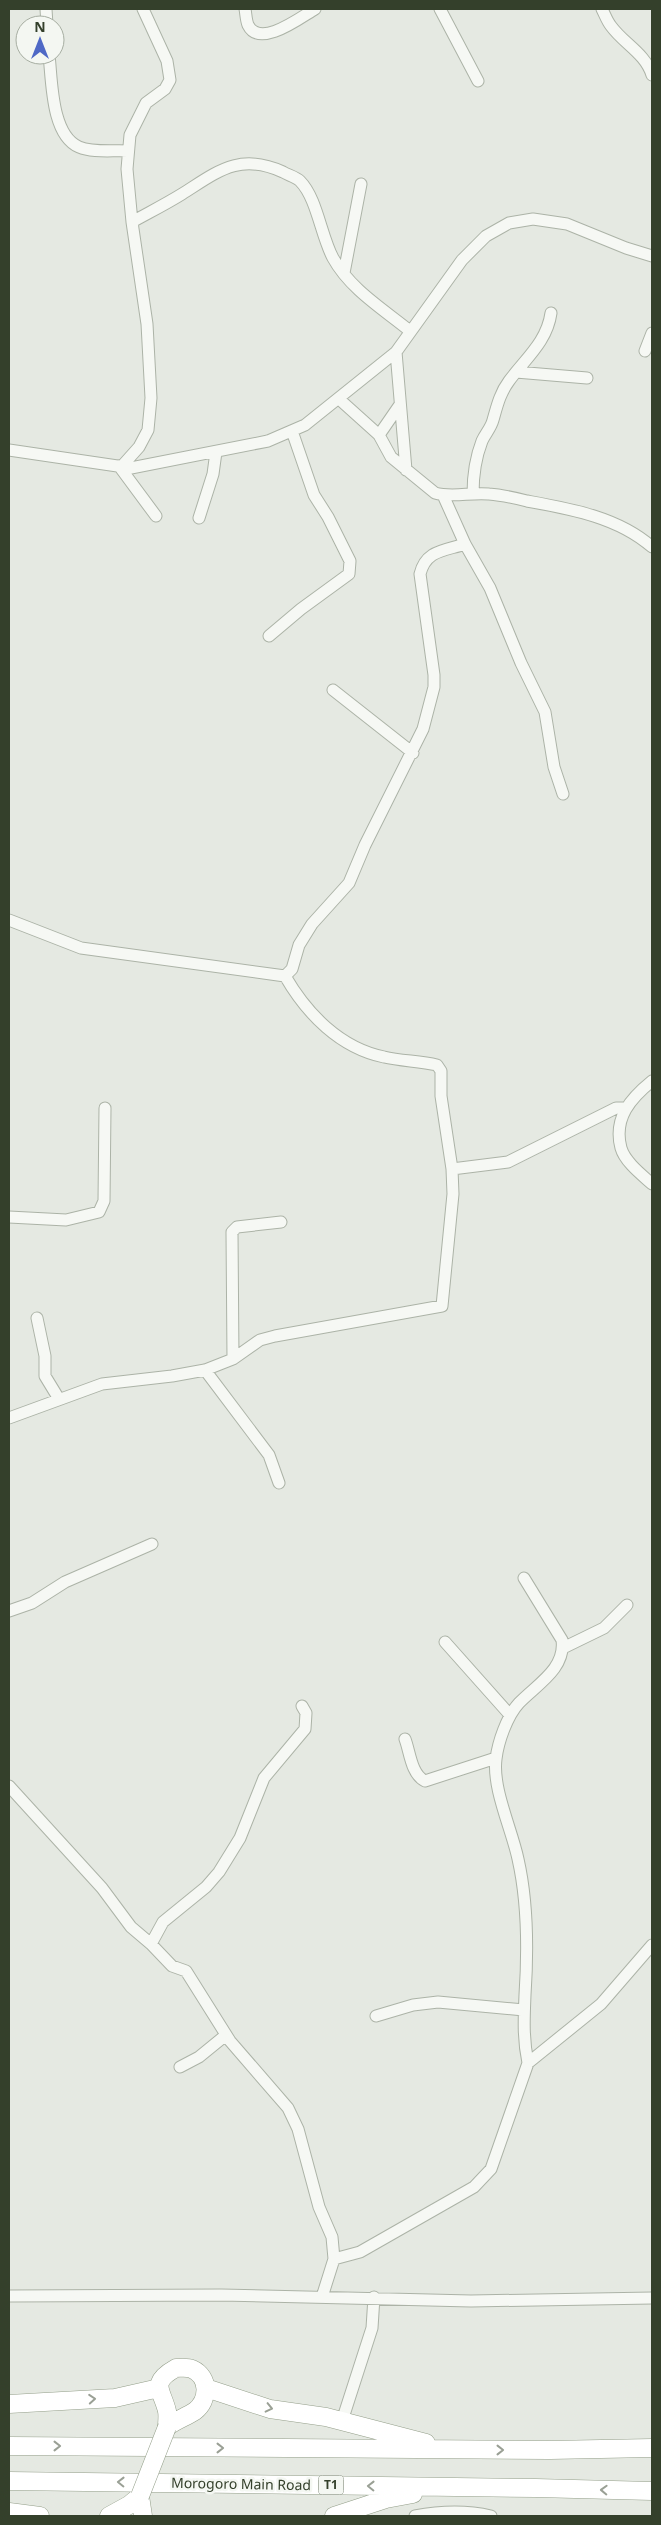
<svg xmlns="http://www.w3.org/2000/svg" width="661" height="2525" viewBox="0 0 661 2525" font-family="'Noto Sans',sans-serif">
<style>
.lines{fill:none;stroke-linecap:round;stroke-linejoin:round}
.minor-casing{stroke:#acb3a7;stroke-width:13}
.highway-casing{stroke:#949f8a;stroke-width:19}
.minor{stroke:#f6f8f4;stroke-width:11}
.highway{stroke:#fff;stroke-width:18}
.highway-bridge-casing{stroke:#949f8a;stroke-width:19;stroke-linecap:butt}
.highway-bridge{stroke:#fff;stroke-width:18}
.oneway{stroke:#9aa095}
.labels{text-anchor:middle;stroke-width:5;stroke-linejoin:round;paint-order:stroke}
.shield{fill:#f4f7f2;stroke:#6e7767;stroke-width:1}
.shield-label{font-size:12px;font-weight:bold;fill:#34402b}
.street-label{font-size:14px;fill:#34402b;stroke:#f4f7f2}
</style>
<rect width="100%" height="100%" fill="#e5e9e2"/>
<g class="lines">
<g class="minor-casing">
<path id="minor" d="M46,9L47,25
M245,9C246,14 246,20 248,25C260,49 301,17 315,9
M440,9L478,81
M602,9C605,15 607,21 611,26C624,44 645,53 652,75
M49,55C52,80 51,135 79,147C93,153 113,150 128,151
M132,222C148,213 166,204 182,194C217,172 239,152 283,172C288,175 296,177 300,181C317,198 321,236 333,258C350,289 383,309 410,331
M344,273L361,184
M645,351L652,333
M396,352L406,470
M516,372L587,378
M339,399L379,435L391,457L435,493C452,498 471,492 489,494C502,495 515,498 527,501C571,509 618,517 652,547
M379,435L399,406
M9,450L131,468L268,441L305,425L396,352L462,260L486,236L509,223L533,219L567,224L626,248L652,256
M119,466L156,516
M122,466L139,447L148,430L151,398L147,324L132,222L127,169L130,135L146,103L165,89L170,80L167,61L143,9
M473,494C473,474 475,459 482,441C485,434 491,428 493,420C497,406 500,393 509,381C525,359 547,342 551,313
M443,495L465,544L490,588L521,663L545,712L554,767L563,794
M199,518L213,474L216,452
M269,636L301,609L349,574L350,561L328,517L314,495L292,431
M333,690L413,753
M9,920L81,948L285,976L292,969L299,945L312,924L349,883L365,845L423,729L434,687V675L420,574C426,550 444,551 465,544
M652,1081C631,1098 613,1118 621,1148C625,1162 642,1175 652,1184
M452,1169L508,1162L616,1108H626
M9,1217L66,1220L99,1212L104,1201L105,1108
M37,1318L45,1356V1376L59,1399
M233,1359L232,1232L237,1227L281,1222
M205,1370L269,1455L279,1483
M9,1418L102,1384L172,1376L205,1370L233,1359L260,1340L275,1336L442,1306L453,1194L452,1169L441,1096V1071L437,1065C419,1061 401,1061 384,1057C340,1048 307,1014 285,976
M524,1578L562,1640C566,1669 536,1685 519,1703C507,1716 498,1742 496,1759C492,1788 512,1830 518,1859C528,1903 528,1950 525,1995C524,2019 523,2039 528,2063
M9,1611L32,1603L65,1582L152,1544
M445,1642L510,1715
M563,1648L604,1628L627,1605
M405,1739C410,1752 411,1774 425,1781L496,1758
M9,1786L102,1888L131,1927L151,1944L172,1966L186,1971L230,2041L288,2108L298,2129L319,2207L332,2237L334,2259L322,2297
M151,1944L163,1922L206,1887L219,1872L240,1838L264,1778L305,1729L306,1713L302,1706
M376,2016L413,2005L438,2002L524,2010
M180,2067L199,2057L226,2035
M334,2259L360,2252L474,2187L491,2169L528,2063L601,2004L652,1945
M9,2296L221,2295L471,2301L652,2298
M342,2421L372,2328L374,2297
M415,2516C441,2511 465,2510 491,2516"/>
</g>
<g class="highway-casing">
<path id="highway" d="M176,2368C181,2368 187,2367 192,2369C210,2377 209,2400 195,2411C186,2417 176,2420 167,2427C167,2422 168,2416 167,2411C162,2390 149,2383 176,2368Z
M206,2388L270,2409L326,2417L426,2443
M9,2404L115,2398L159,2388
M9,2446L550,2450L652,2448
M9,2481L536,2488L652,2491
M140,2496L143,2516
M9,2512L40,2516
M109,2516L129,2505L140,2496
M334,2516L386,2499L413,2494"/>
</g>
<use href="#minor" class="minor"/>
<use href="#highway" class="highway"/>
<g class="highway-bridge-casing">
<path id="highway-bridge" d="M140,2496L167,2427"/>
</g>
<use href="#highway-bridge" class="highway-bridge"/>
</g>
<defs><path id="oneway-chevron" d="M-2-3.5L2.5 0L-2 3.5" fill="none" stroke-width="1.6" stroke-linecap="round" stroke-linejoin="round" transform="scale(1.25)"/></defs>
<g class="oneway">
<use href="#oneway-chevron" transform="translate(92 2399) rotate(-4)"/>
<use href="#oneway-chevron" transform="translate(269 2408) rotate(13)"/>
<use href="#oneway-chevron" transform="translate(57 2446)"/>
<use href="#oneway-chevron" transform="translate(220 2448)"/>
<use href="#oneway-chevron" transform="translate(500 2450)"/>
<use href="#oneway-chevron" transform="translate(121 2482) rotate(-179)"/>
<use href="#oneway-chevron" transform="translate(371 2486) rotate(-179)"/>
<use href="#oneway-chevron" transform="translate(604 2490) rotate(-178)"/>
</g>
<g class="labels">
<rect class="shield" x="318.5" y="2475.5" width="25" height="19" rx="4"/>
<g class="shield-label">
<text x="331" y="2489">T1</text>
</g>
<g class="street-label">
<text transform="translate(241 2484) rotate(1)" y="5">Morogoro Main Road</text>
</g>
</g>
<rect width="661" height="2525" fill="none" stroke="#34402b" stroke-width="20"/>
<g transform="translate(40 40)"><circle r="24" fill="#f4f7f2" stroke="#a7aea2"/>
<path d="M0-4L9 19L0 12L-9 19Z" fill="#4f69c6"/>
<text y="-8" font-size="14" font-weight="bold" text-anchor="middle" fill="#34402b">N</text>
</g>
</svg>
